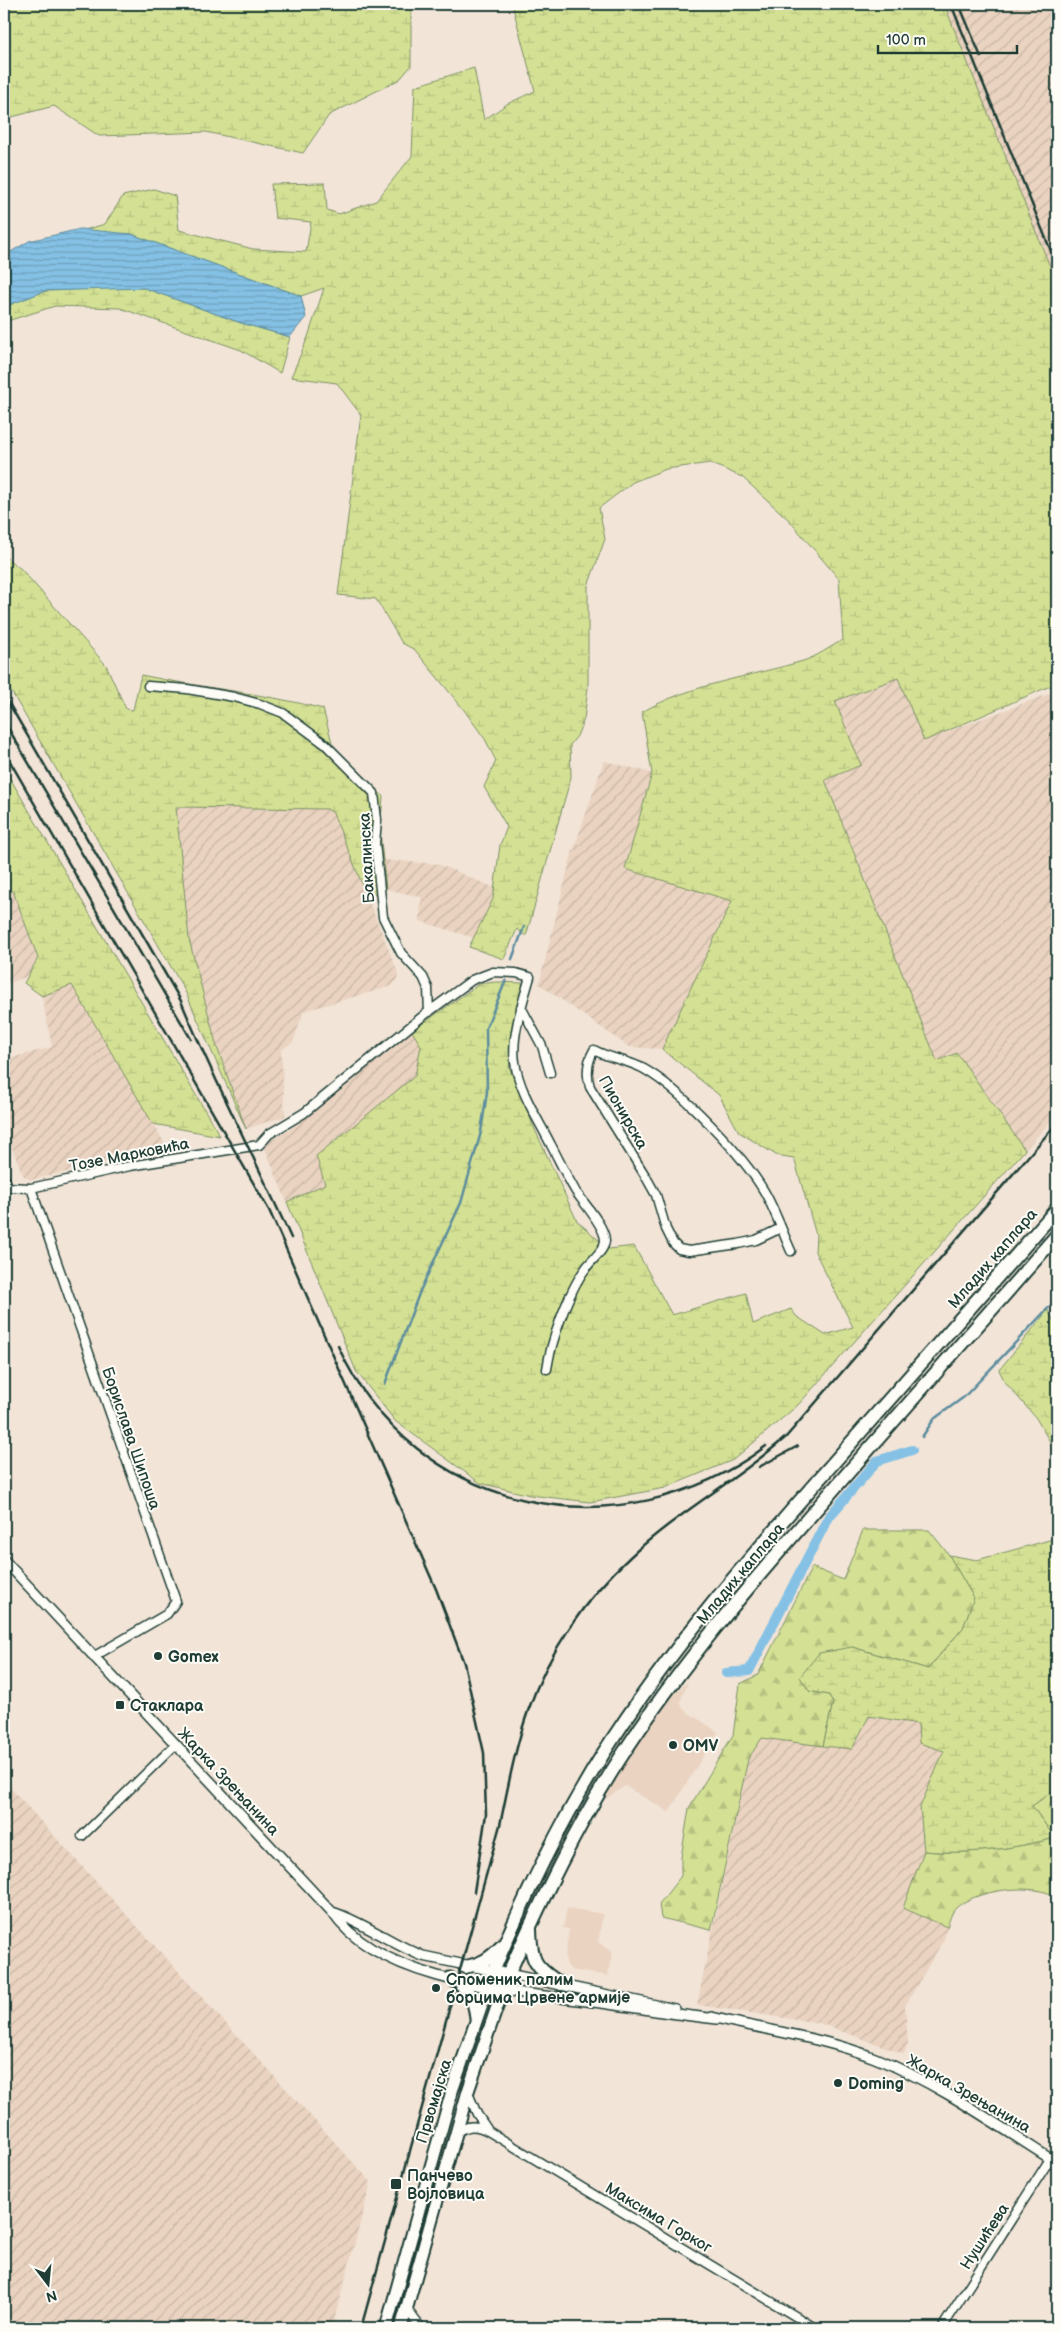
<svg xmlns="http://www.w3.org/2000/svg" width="1061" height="2332" viewBox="0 0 1061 2332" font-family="'Balsamiq Sans',sans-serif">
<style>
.built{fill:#ead3c0}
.industrial{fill:url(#industrial-furrows)}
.forest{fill:url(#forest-firs);stroke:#7a8f64}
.wetland{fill:url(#wetland-marsh);stroke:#7a8f64}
.water{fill:url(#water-rules);stroke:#5c8c9e}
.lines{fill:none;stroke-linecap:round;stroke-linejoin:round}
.stream{stroke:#5c8c9e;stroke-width:2.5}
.canal{stroke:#85c1e5;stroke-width:10}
.minor-casing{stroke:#1f3d34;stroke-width:11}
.tertiary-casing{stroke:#1f3d34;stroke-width:12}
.primary-casing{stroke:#1f3d34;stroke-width:15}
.trunk-casing{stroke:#1f3d34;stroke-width:16}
.minor{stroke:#fdfcf7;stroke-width:8}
.tertiary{stroke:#fdfcf7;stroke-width:9}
.primary{stroke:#fdfcf7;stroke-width:11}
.trunk{stroke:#fdfcf7;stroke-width:12}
.rail{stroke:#1f3d34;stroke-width:2.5}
.poi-dot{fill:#1f3d34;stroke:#fdfcf7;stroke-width:2}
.labels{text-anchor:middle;stroke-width:4;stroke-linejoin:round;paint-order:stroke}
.street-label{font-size:16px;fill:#1f3d34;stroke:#fdfcf7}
.poi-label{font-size:16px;font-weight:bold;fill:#1f3d34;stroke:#fdfcf7;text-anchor:start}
</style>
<defs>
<pattern id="industrial-furrows" width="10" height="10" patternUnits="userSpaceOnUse" patternTransform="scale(1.25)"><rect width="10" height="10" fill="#ead3c0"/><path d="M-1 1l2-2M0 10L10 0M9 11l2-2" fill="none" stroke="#c8b6a6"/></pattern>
<pattern id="forest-firs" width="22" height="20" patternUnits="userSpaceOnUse" patternTransform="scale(1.25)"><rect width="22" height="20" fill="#d4e194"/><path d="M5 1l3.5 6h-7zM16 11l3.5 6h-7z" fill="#b6c280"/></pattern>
<pattern id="wetland-marsh" width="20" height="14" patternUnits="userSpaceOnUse" patternTransform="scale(1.25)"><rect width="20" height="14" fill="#d4e194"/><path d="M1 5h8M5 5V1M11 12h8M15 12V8" fill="none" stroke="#b6c280"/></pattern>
<pattern id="water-rules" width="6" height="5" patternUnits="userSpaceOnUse" patternTransform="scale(1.25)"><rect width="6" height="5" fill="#85c1e5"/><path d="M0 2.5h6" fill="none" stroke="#6c9eba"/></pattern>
</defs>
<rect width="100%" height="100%" fill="#f2e4d7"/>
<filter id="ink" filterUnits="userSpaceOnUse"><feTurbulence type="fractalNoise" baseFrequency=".02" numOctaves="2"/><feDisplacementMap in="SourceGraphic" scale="10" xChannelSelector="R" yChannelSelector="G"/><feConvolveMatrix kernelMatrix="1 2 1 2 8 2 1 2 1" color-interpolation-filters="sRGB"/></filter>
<g filter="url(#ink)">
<path class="built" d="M688,1682L680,1702L683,1709L718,1732L669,1812L625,1786L604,1800L628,1759L666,1701Z
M567,1908L603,1914L598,1942L612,1952L608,1976L571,1970L567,1965L565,1957L569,1929L563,1928Z"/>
<path class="industrial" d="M944,4H1057V284L998,139Z
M898,678L924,740L1057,691V1114L1025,1150L957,1053L937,1061L825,780L861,765L835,701Z
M604,761L652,773L625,869L732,900L662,1049L629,1047L539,984L571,857Z
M176,807L327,809L333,813L399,975L392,986L304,1011L293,1042L281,1050L285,1116L246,1129L216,1044L189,939Z
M382,860L438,864L495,888L493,899L474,938L420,921L421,897L386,889Z
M13,890L38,958L28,976L4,985V893Z
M72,985L168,1149L30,1180L23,1175L4,1128V1060L52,1047L41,992Z
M412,1031L421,1046L416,1076L316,1156L325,1184L287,1202L263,1144L288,1131Z
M869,1716L918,1724L944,1751L920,1807L924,1851L903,1908L947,1927L944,1939L905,2006L908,2043L904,2054L819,2023L697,2005L748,1759L762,1738L852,1749Z
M4,1781L371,2182L332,2328H4Z"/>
<path class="forest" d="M863,1530H929L949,1555L974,1598L963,1628L928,1669L852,1647L809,1691L829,1695L833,1703L823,1746L762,1738L748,1759L711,1930L661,1918L659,1904L681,1876V1858L689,1808L733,1735L740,1684L758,1675L812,1567L843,1580Z
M1057,1788V1898C1037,1881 972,1890 955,1909C951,1913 949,1922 947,1927L903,1908L924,1851C969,1855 1011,1849 1055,1838L1032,1806Z"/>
<path class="wetland" d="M4,4H411V66L400,79L329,115L303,153L206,132L99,136L54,106L4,119Z
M512,4H944L1057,284V683L924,741L898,678L835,701L861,765L825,780L937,1061L957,1053L1025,1150L798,1405L733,1460L665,1488L590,1502L530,1495L480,1483L395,1421L356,1371L287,1202L325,1184L316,1156L415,1076L421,1046L412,1031L479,984L496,982L523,983L509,1067L536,1132L577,1221L609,1249L634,1246L672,1315L746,1293L753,1324L791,1309L796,1316L825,1335L853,1327L815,1252L816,1235L794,1158L776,1155L739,1132L719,1095L662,1049L732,901L625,869L652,773L642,712C691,684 749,677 803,661C817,657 831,646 843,640L839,579L789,520L742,477L710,463L666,469L633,482L599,508L605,539L588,586V687L584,719L577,736L570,745L571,777L526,936L517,929L504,959L469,947L493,899L500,845L507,827L484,787L496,761L485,739L464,710L415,650L402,643L376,599L338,595L361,415L337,383L291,377L308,337L324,288L301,296L131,234L54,239L105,224L123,196L154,189L175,196L179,230L253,249L306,252L311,222L275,218L271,184L325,183L327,210L339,214L376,201L412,156L415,86L474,68L484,120L507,104L535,91Z
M97,288H144L241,323L290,337L280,373L241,350L120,308L55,306L4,322V307L45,291Z
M4,556L21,569L106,665L126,709L133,710L141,675C201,688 264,693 323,709L334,750L362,779L383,796L380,832L386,889L367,896L333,813L327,809L176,807L189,939L216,1044L246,1129L185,991L4,679Z
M4,768L220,1136L153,1124L72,985L42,996L24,983L38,958L13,891L4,893Z
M1048,1310L1057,1327V1454L1036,1418L1005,1382L999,1370Z
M1057,1538V1788L1032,1806L1055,1838C1011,1849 969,1855 924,1851L920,1807L944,1751L919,1743L918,1724L869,1716L852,1749L823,1746L833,1703L829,1695L809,1691L800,1677L819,1653L852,1647L928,1669L963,1628L974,1598L949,1555L977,1560Z"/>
<path class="water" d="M80,229L131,234L301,296L306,317L290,337L241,323L144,288L45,291L4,307V256L29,241Z"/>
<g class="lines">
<path class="stream" d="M512,959L524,927
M385,1384L420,1291L461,1203L481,1132L487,1092L486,1028L506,980
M922,1437L934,1419L964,1397L1052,1304"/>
<path class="canal" d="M726,1673L749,1671L828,1518L877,1461L912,1450"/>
<g class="minor-casing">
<path id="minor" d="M148,686L187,689L234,697L260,704L283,713L325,744L374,793L377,820L375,843L383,917L401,953L423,977L428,988L429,1012
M521,1007L542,1046L550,1073
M4,1177L8,1186
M4,1187L31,1188L130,1166L259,1145L269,1134L304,1113L423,1016L472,980L493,972L516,973L530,977C523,1001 511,1037 515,1062C519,1091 538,1119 551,1145C559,1160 567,1177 576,1192C584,1203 605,1227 605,1240C605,1251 591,1260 586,1268C569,1290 551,1341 547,1369
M31,1188L176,1601L167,1614L93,1657
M781,1228L756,1240L738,1244L689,1251L679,1249L673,1243L666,1229L656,1195L646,1177L590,1087C586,1074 587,1062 594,1050C610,1059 628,1060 644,1069C681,1090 742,1154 764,1191C775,1210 782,1231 791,1251
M82,1836L175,1745
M468,2093L477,2114L487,2129
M455,2134C467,2125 475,2124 488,2131L815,2328
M406,2308L421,2328
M942,2328L1050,2159"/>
</g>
<g class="tertiary-casing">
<path id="tertiary" d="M4,1560L332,1912C380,1984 521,1992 601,2003C640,2008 678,2015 717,2019
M332,1912C364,1922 391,1944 423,1956L675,2009
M712,2017C768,2031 821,2037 875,2058C940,2084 998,2126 1057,2163"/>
</g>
<g class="primary-casing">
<path id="primary" d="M450,1978C471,1993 472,1991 476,2018
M386,2328L452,2091L493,1972
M401,2328L468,2091L508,1975"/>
</g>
<g class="trunk-casing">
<path id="trunk" d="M530,1929C531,1961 534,1967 561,1984
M465,1967C481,1964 490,1959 501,1947
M493,1972C523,1899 562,1820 603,1754C670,1648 753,1554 835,1461C909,1377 983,1293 1057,1209
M508,1975C541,1901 576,1827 619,1760C683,1660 761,1572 839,1483C912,1400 984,1317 1057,1235"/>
</g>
<use href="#minor" class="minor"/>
<use href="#tertiary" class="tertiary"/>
<use href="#primary" class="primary"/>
<use href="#trunk" class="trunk"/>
<path class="rail" d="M951,4L1057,266
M959,4L981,57
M4,695L181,1001C214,1081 255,1158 291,1238
M4,721L191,1039
M4,751L269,1210L436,1589L464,1663L484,1753L486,1814L474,1892
M338,1346C414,1515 622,1555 766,1446
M759,1467L798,1446
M361,2328L500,1825C508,1787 515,1748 528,1711C548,1653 585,1598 630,1557C677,1513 737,1480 786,1437L1057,1123"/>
</g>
</g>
<g class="poi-dot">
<circle cx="158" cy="1656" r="5"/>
<rect x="115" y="1700" width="10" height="10" rx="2.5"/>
<circle cx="673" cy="1745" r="5"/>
<circle cx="436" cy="1988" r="5"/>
<circle cx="838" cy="2083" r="5"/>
<rect x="390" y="2178" width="12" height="12" rx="2.5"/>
</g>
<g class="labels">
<g class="street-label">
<text transform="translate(366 858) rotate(-93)" y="6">Бакалинска</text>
<text transform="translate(624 1112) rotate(60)" y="6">Пионирска</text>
<text transform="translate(129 1154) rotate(-11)" y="6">Тозе Марковића</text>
<text transform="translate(992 1258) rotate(-49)" y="6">Младих каплара</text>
<text transform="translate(132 1438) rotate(71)" y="6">Борислава Шипоша</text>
<text transform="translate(740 1573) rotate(-50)" y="6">Младих каплара</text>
<text transform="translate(229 1781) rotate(47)" y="6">Жарка Зрењанина</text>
<text transform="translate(969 2093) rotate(30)" y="6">Жарка Зрењанина</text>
<text transform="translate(433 2101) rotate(-73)" y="6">Првомајска</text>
<text transform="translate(659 2217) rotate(31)" y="6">Максима Горког</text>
<text transform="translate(984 2236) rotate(-57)" y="6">Нушићева</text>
</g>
<g class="poi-label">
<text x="168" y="1662">Gomex</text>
<text x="130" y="1711">Стаклара</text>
<text x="683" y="1751">OMV</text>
<text x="446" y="1985">Споменик палим<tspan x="446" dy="18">борцима Црвене армије</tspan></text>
<text x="848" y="2089">Doming</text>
<text x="407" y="2181">Панчево<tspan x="407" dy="18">Војловица</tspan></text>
</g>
</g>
<rect width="1061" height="2332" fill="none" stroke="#fdfcf7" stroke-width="20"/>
<rect x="10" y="10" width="1041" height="2312" fill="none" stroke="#1f3d34" stroke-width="2" filter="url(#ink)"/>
<g transform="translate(48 2284) rotate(164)" stroke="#fdfcf7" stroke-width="4" paint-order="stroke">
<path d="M0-4L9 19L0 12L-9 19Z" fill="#1f3d34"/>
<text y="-8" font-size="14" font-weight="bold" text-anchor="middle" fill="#1f3d34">N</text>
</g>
<path d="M878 45v8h139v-8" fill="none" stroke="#1f3d34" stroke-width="2.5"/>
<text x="886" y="45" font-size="15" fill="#1f3d34" stroke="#fdfcf7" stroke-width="4" paint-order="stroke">100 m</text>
</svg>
